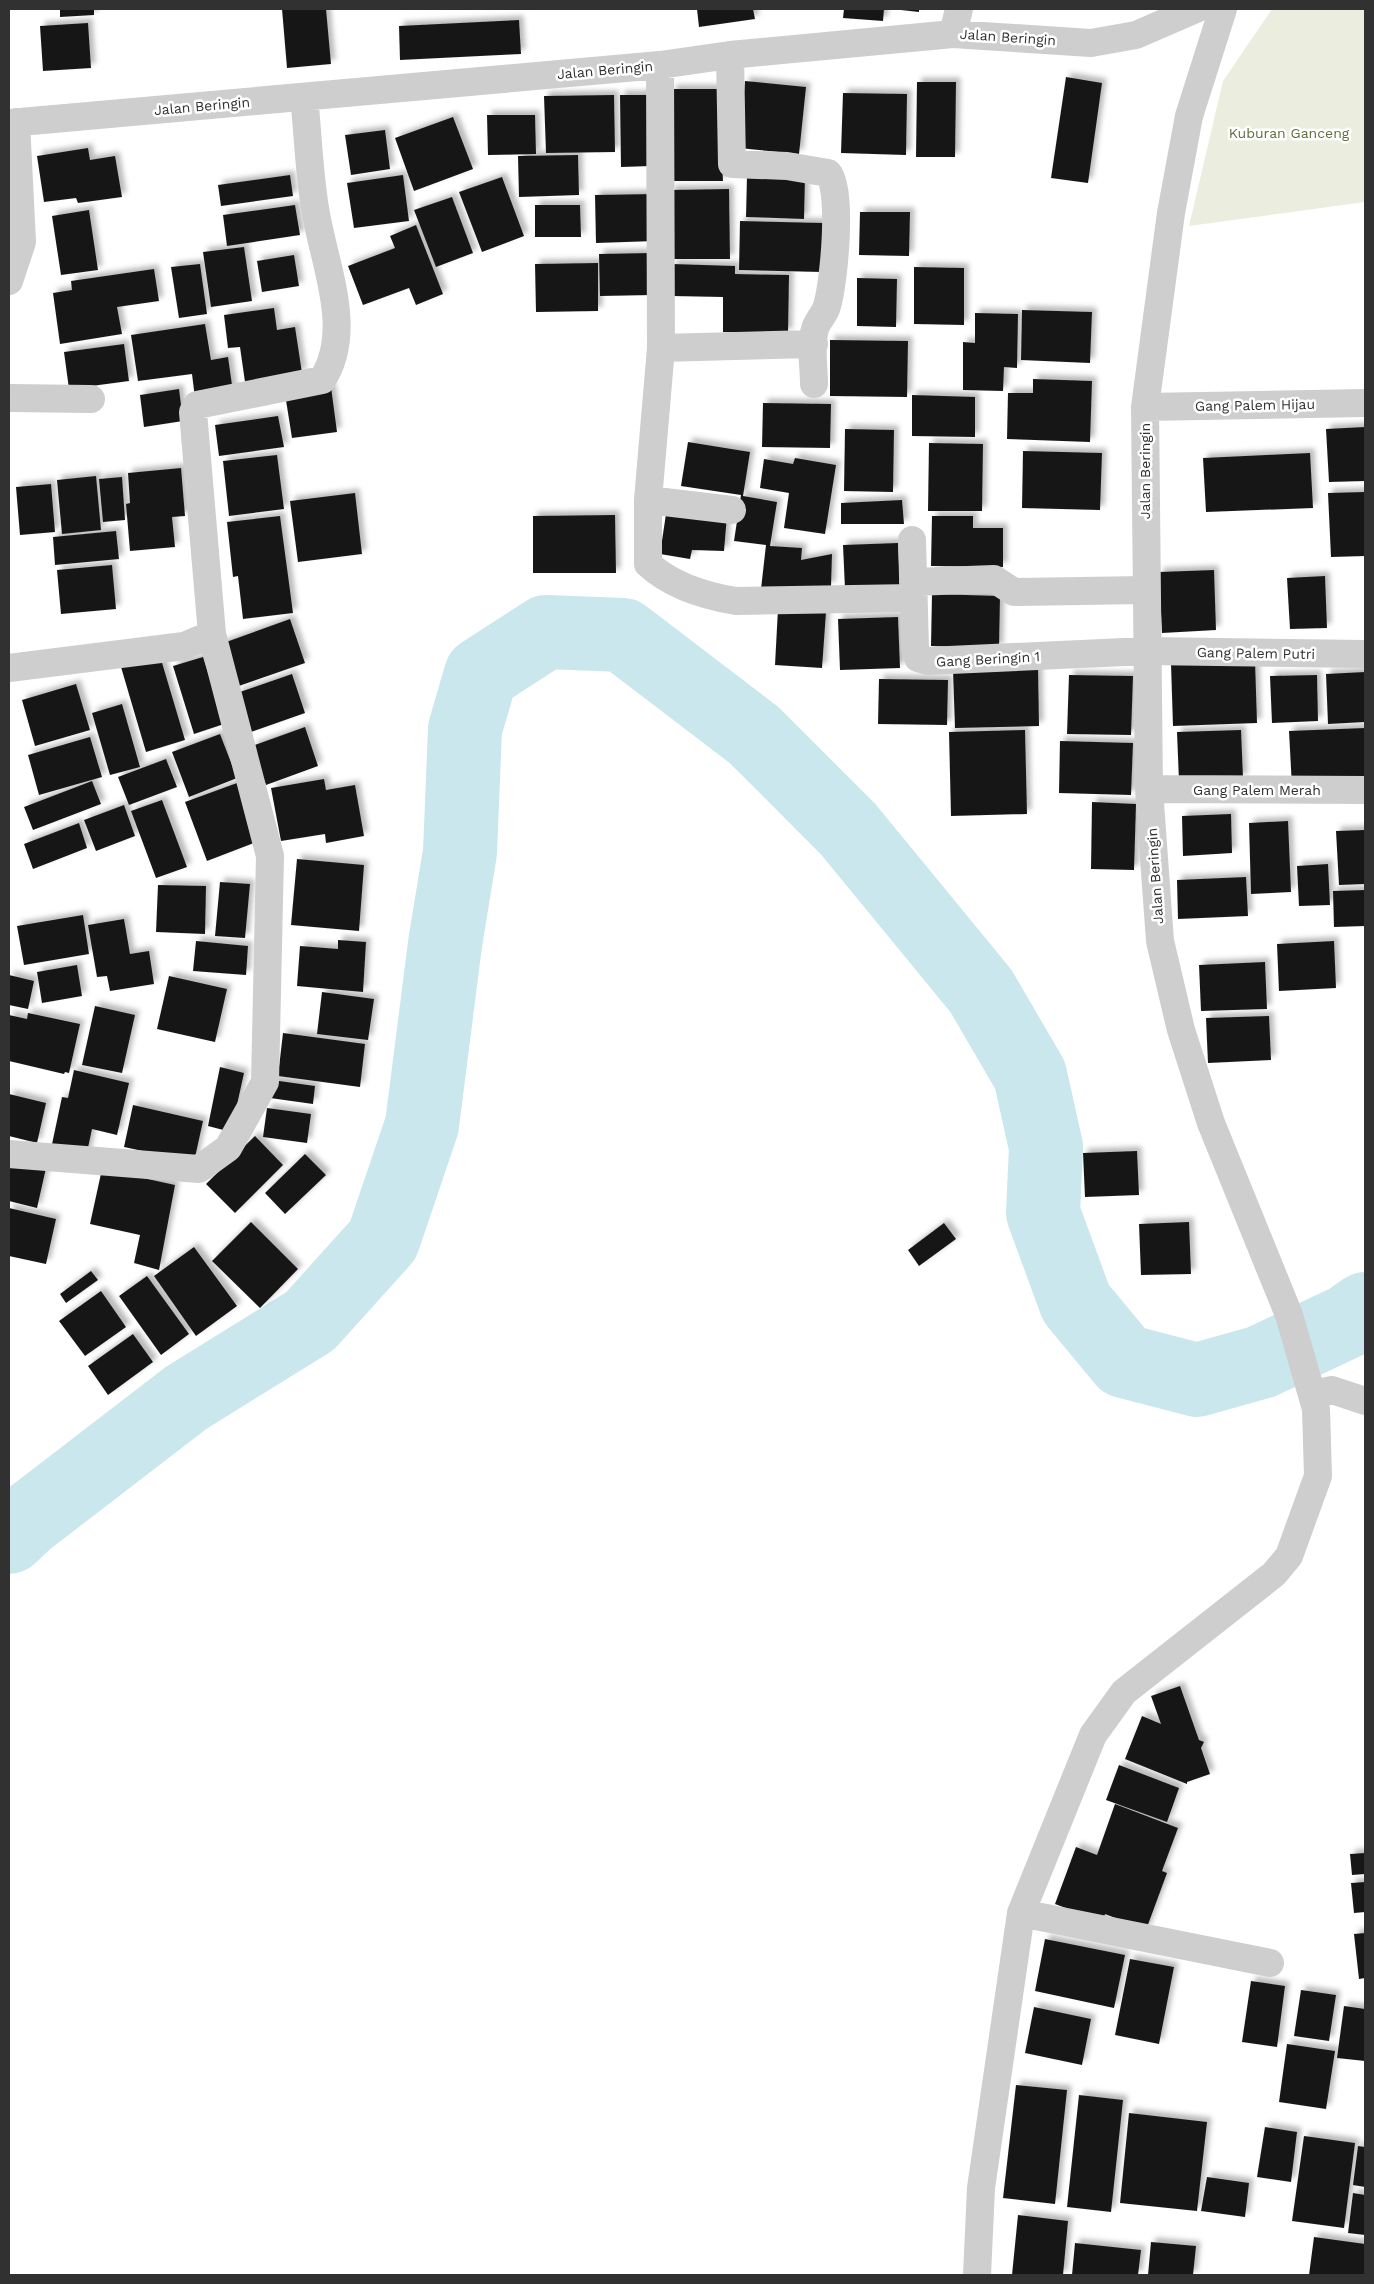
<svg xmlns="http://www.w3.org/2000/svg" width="1374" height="2284" viewBox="0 0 1374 2284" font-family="'Work Sans',sans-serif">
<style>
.green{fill:#ebeedf}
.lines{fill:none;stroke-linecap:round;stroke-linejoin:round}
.river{stroke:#c9e7ec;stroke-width:74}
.building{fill:#181818;filter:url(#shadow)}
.minor{stroke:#cecece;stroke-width:28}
.labels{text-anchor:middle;stroke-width:5;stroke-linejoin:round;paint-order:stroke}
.street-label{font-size:14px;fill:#313131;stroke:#fff}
.park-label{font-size:14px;fill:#606f3d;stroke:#fff}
</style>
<defs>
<filter id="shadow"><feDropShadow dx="4.5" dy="-4.5" stdDeviation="2.5" flood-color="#0004"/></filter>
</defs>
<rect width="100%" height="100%" fill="#fff"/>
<path class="green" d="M1272,9H1365V202L1189,226L1223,81Z"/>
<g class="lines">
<path class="river" d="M9,1537L26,1521L186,1398L310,1321L383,1240L422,1125L445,944L460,852L465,729L481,674L546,632L623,635L754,735L848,829L981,991L1030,1075L1046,1147L1043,1213L1076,1303L1124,1361L1197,1380L1261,1362L1348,1321L1365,1309"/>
</g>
<path class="building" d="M60,9H94V15L60,17Z
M282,9H326L331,64L287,68Z
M697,9H753L755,19L699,27Z
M844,9H884L883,21L843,18Z
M892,9H919V12Z
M519,20L521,54L400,60L399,26Z
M88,23L91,68L43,71L40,26Z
M1066,77L1102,83L1088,183L1051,178Z
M745,81L806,87L799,154L739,148Z
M917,82H956L955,157H916Z
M672,89H718L723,181H670Z
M843,93L907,94L906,155L841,153Z
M614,95L615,152L546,153L544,96Z
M620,95H650L651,166L621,167Z
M487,115H535L536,154L488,155Z
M453,117L473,169L414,191L395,138Z
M385,130L390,169L351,175L345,135Z
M88,148L90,160L115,156L122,197L78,203L76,198L44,202L37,156Z
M578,155L579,195L519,197L518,156Z
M290,175L293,196L221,206L218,185Z
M403,175L409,221L354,228L347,183Z
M747,175L805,176L804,219L746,217Z
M502,177L524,236L482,252L459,192Z
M729,189L730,259H671L670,190Z
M654,194L655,241L596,243L595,195Z
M452,197L473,253L436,267L414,210Z
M295,205L300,235L227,246L223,215Z
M535,205H580L581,237H535Z
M89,210L98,270L61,275L52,216Z
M860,212H910L909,256L859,255Z
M740,221L823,223L822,272L739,270Z
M416,225L443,294L416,305L409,288L363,305L348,266L395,248L390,236Z
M244,247L252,301L211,307L203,252Z
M651,253L652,295L600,296L599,254Z
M294,255L299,286L262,292L257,261Z
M598,263V311L536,312L535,264Z
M200,264L207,314L179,318L171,267Z
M672,264L735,266V274L789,275L788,333L723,332V297L672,296Z
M914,267L964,268V325L914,324Z
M154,269L159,301L117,307L122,334L60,344L53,293L72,290L71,281Z
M857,278L897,279L896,327L857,326Z
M274,308L277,330L295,327L302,373L245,382L240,347L228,348L224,315Z
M1022,310L1092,312L1090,363L1021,360Z
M975,313L1018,314L1017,368L1004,367L1003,391L963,390V342L975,343Z
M205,324L211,360L228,357L233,392L195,398L192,374L138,381L131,335Z
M830,340L908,341L907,397L830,396Z
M124,344L129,381L69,389L64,352Z
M1033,379L1092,381L1090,442L1007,439L1008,393H1033Z
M331,387L337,432L292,438L285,394Z
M179,389L183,421L144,427L140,395Z
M912,395L975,397V437L912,436Z
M763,403L831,404L830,448L762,447Z
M278,416L284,447L219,456L215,425Z
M1365,427V481L1329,482L1326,429Z
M845,429L894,430L893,492L844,491Z
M688,442L750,452L743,496L777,502L770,546L802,548L801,560L832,554L831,586L761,589L766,545L734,541L741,495L681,486Z
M929,443L983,444L982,511H928Z
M1023,451L1102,453L1100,510L1022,508Z
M1310,453L1313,508L1206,512L1203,458Z
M277,455L284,509L229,516L223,461Z
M795,458L836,465L825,534L784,528L789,493L760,488L764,459L793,464Z
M181,468L185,516L172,517L175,547L130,551L126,504L130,503L128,473Z
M96,476L101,530L62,534L57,480Z
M122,477L125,520L103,522L99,479Z
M51,484L55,532L20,535L16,487Z
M1365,492V556L1331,557L1328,493Z
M355,493L362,554L298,562L290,501Z
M902,500L904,524H841V503Z
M666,514L727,515L724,551L692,550L690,559L660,554Z
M615,515L616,573H533V516Z
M280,516L293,613L243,619L238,576L233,577L227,522Z
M932,516H973V528H1003V567L931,566Z
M116,531L119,559L55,565L53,537Z
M898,543L900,586L845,589L843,545Z
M112,565L116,609L61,614L57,570Z
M1214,570L1216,630L1162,633L1159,572Z
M1325,576L1327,628L1290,629L1287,578Z
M932,594L1000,596L999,648L931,646Z
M778,609L826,612L822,668L775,665Z
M898,617L900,668L840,670L838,619Z
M290,619L305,663L233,688L218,645Z
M160,656L185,740L146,752L121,667Z
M203,657L224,724L194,734L173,666Z
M1255,661L1257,723L1173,726L1171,664Z
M1038,668L1039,726L955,728L953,670Z
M1365,672V722L1328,724L1326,674Z
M292,674L305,713L251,732L237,693Z
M1069,675L1133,676L1131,735L1067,734Z
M1317,675L1318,721L1272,723L1270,676Z
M879,679L948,680L947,725L878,724Z
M76,684L90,730L35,746L22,700Z
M122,704L140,767L110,775L92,713Z
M305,727L318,766L266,785L252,746Z
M1365,728V785L1292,787L1289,731Z
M1025,730L1027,814L951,816L949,732Z
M1241,730L1243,778L1179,781L1177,732Z
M220,734L237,778L189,797L172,752Z
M90,737L102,777L39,795L28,755Z
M1060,741L1133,743L1131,795L1059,793Z
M166,759L177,787L129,805L118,777Z
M324,779L326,790L355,785L364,836L326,843L325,834L281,841L271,788Z
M92,781L101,804L33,830L24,807Z
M237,783L259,841L207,861L185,802Z
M162,800L187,867L156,878L131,811Z
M1092,802L1136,804L1134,870L1091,869Z
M124,805L135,836L96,851L84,820Z
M1231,814L1232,853L1183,856L1182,816Z
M1288,821L1291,892L1251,894L1249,823Z
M79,823L87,848L33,869L24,844Z
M1365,830V884L1339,885L1336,831Z
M297,859L364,865L359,931L291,925Z
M1328,864L1330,905L1299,906L1297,866Z
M1246,877L1248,916L1178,919L1177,880Z
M220,882L250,884L245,938L215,936Z
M158,885L206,886L205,934L156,932Z
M1365,890V926L1334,927L1333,891Z
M83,915L89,954L24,965L17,926Z
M124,919L130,954L149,951L154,984L110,991L107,976L97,977L88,925Z
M338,940L366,942L363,992L297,986L300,946L338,949Z
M196,941L248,946L246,975L193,971Z
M1334,941L1336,988L1279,991L1277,944Z
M1265,962L1267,1009L1201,1011L1199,965Z
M77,965L82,996L42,1003L37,972Z
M9,975L34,981L28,1009L9,1005Z
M169,976L227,989L215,1042L157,1029Z
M322,992L374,999L368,1040L317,1034Z
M95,1006L135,1015L122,1073L82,1065Z
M28,1013L80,1024L69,1073L65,1072L64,1074L9,1061V1015L27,1019Z
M1269,1016L1271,1060L1208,1063L1206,1018Z
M283,1033L365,1044L360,1087L278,1076Z
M220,1067L244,1073L231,1132L208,1126Z
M74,1070L129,1083L117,1135L92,1129L86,1157L51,1149L62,1097L68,1098Z
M272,1080L315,1086L313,1104L270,1098Z
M9,1094L46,1103L37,1143L9,1136Z
M133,1105L203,1121L194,1162L124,1147Z
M267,1108L311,1114L307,1143L263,1137Z
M255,1136L283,1165L235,1213L206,1184Z
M1137,1151L1139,1195L1085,1197L1083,1153Z
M305,1154L326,1175L285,1214L265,1193Z
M9,1161L46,1168L37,1208L9,1201Z
M102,1169L175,1185L159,1270L134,1263L140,1235L90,1224Z
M9,1208L56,1219L46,1264L9,1256Z
M251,1222L298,1269L260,1308L212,1261Z
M1189,1222L1191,1274L1141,1275L1139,1224Z
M944,1223L956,1239L919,1266L908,1250Z
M194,1247L237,1306L196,1336L154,1276Z
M91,1271L98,1280L66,1303L60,1294Z
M147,1276L189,1334L161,1355L119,1296Z
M101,1291L126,1327L85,1356L59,1321Z
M133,1334L153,1362L108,1395L88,1366Z
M1180,1686L1199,1740L1204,1742L1201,1748L1210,1774L1187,1782V1784L1125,1759L1142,1716L1161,1724L1151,1696Z
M1119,1765L1179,1788L1167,1822L1106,1800Z
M1115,1804L1178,1828L1162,1871L1167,1873L1146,1930L1105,1914L1103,1922L1055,1904L1076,1847L1097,1855Z
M1365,1853V1874L1352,1875L1350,1854Z
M1365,1882V1912L1354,1913L1351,1883Z
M1365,1933V1978L1359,1979L1354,1934Z
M1045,1939L1125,1955L1114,2008L1035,1991Z
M1130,1959L1174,1967L1159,2044L1115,2035Z
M1251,1981L1285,1986L1277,2047L1242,2042Z
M1301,1990L1336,1995L1329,2041L1294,2036Z
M1344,2006L1365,2009V2061L1337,2058Z
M1034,2007L1091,2019L1082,2065L1025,2053Z
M1287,2044L1335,2051L1326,2109L1279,2102Z
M1016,2085L1067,2090L1055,2204L1003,2198Z
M1079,2095L1123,2100L1111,2212L1067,2207Z
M1129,2113L1207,2122L1197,2211L1120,2203Z
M1265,2127L1297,2132L1291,2182L1257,2177Z
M1304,2136L1355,2143L1344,2228L1292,2221Z
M1358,2146L1365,2147V2187L1353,2185Z
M1207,2177L1249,2183L1245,2217L1201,2211Z
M1353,2193L1365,2195V2235L1348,2233Z
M1018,2215L1068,2221L1063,2275H1012Z
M1314,2237L1365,2244V2275H1309Z
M1151,2242L1196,2246L1193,2275H1148Z
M1075,2243L1141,2250L1138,2275H1072Z"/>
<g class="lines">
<path class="minor" d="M953,34L959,9
M730,55L732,164L787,166L828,173C843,188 834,283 827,306C825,314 817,321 815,329C810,346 814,367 814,384
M660,65L661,348L648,500V564C672,586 705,596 736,601L913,598
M9,123L660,65L730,55L953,34L1091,43L1136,35L1196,9
M9,281L22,242L16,122
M661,348L814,344
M9,398L91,399
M1145,407L1365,403
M648,500L732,510
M912,540L915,648L918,658L928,661L1146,651L1365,654
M913,582L994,579L1014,592L1145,590
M9,668L184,646L212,634
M1149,789L1365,790
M9,1154L199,1169L228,1148L265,1082L270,856L212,634L193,412L197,405L322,380C355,330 323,262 315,208C309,172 308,134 304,97
M1312,1394L1332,1390L1365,1401
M1021,1913L1270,1963
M977,2275L981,2188L1021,1913L1093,1735L1124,1692L1274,1574L1289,1556L1318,1476L1316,1409L1289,1315L1211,1123L1181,1030L1160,941L1149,789L1145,407L1171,213L1189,116L1223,9"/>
</g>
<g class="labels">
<g class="street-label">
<text transform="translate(1008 37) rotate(4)" y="5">Jalan Beringin</text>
<text transform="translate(605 70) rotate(-5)" y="5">Jalan Beringin</text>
<text transform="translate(202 106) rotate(-5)" y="5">Jalan Beringin</text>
<text transform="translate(1255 405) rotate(-1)" y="5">Gang Palem Hijau</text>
<text transform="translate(1145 471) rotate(-90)" y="5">Jalan Beringin</text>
<text transform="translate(1256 653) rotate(1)" y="5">Gang Palem Putri</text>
<text transform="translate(988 659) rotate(-3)" y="5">Gang Beringin 1</text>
<text x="1257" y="795">Gang Palem Merah</text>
<text transform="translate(1155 876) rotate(-94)" y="5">Jalan Beringin</text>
</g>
<g class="park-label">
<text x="1289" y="138">Kuburan Ganceng</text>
</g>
</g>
<rect width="1374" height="2284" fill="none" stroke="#313131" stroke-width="20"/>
</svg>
